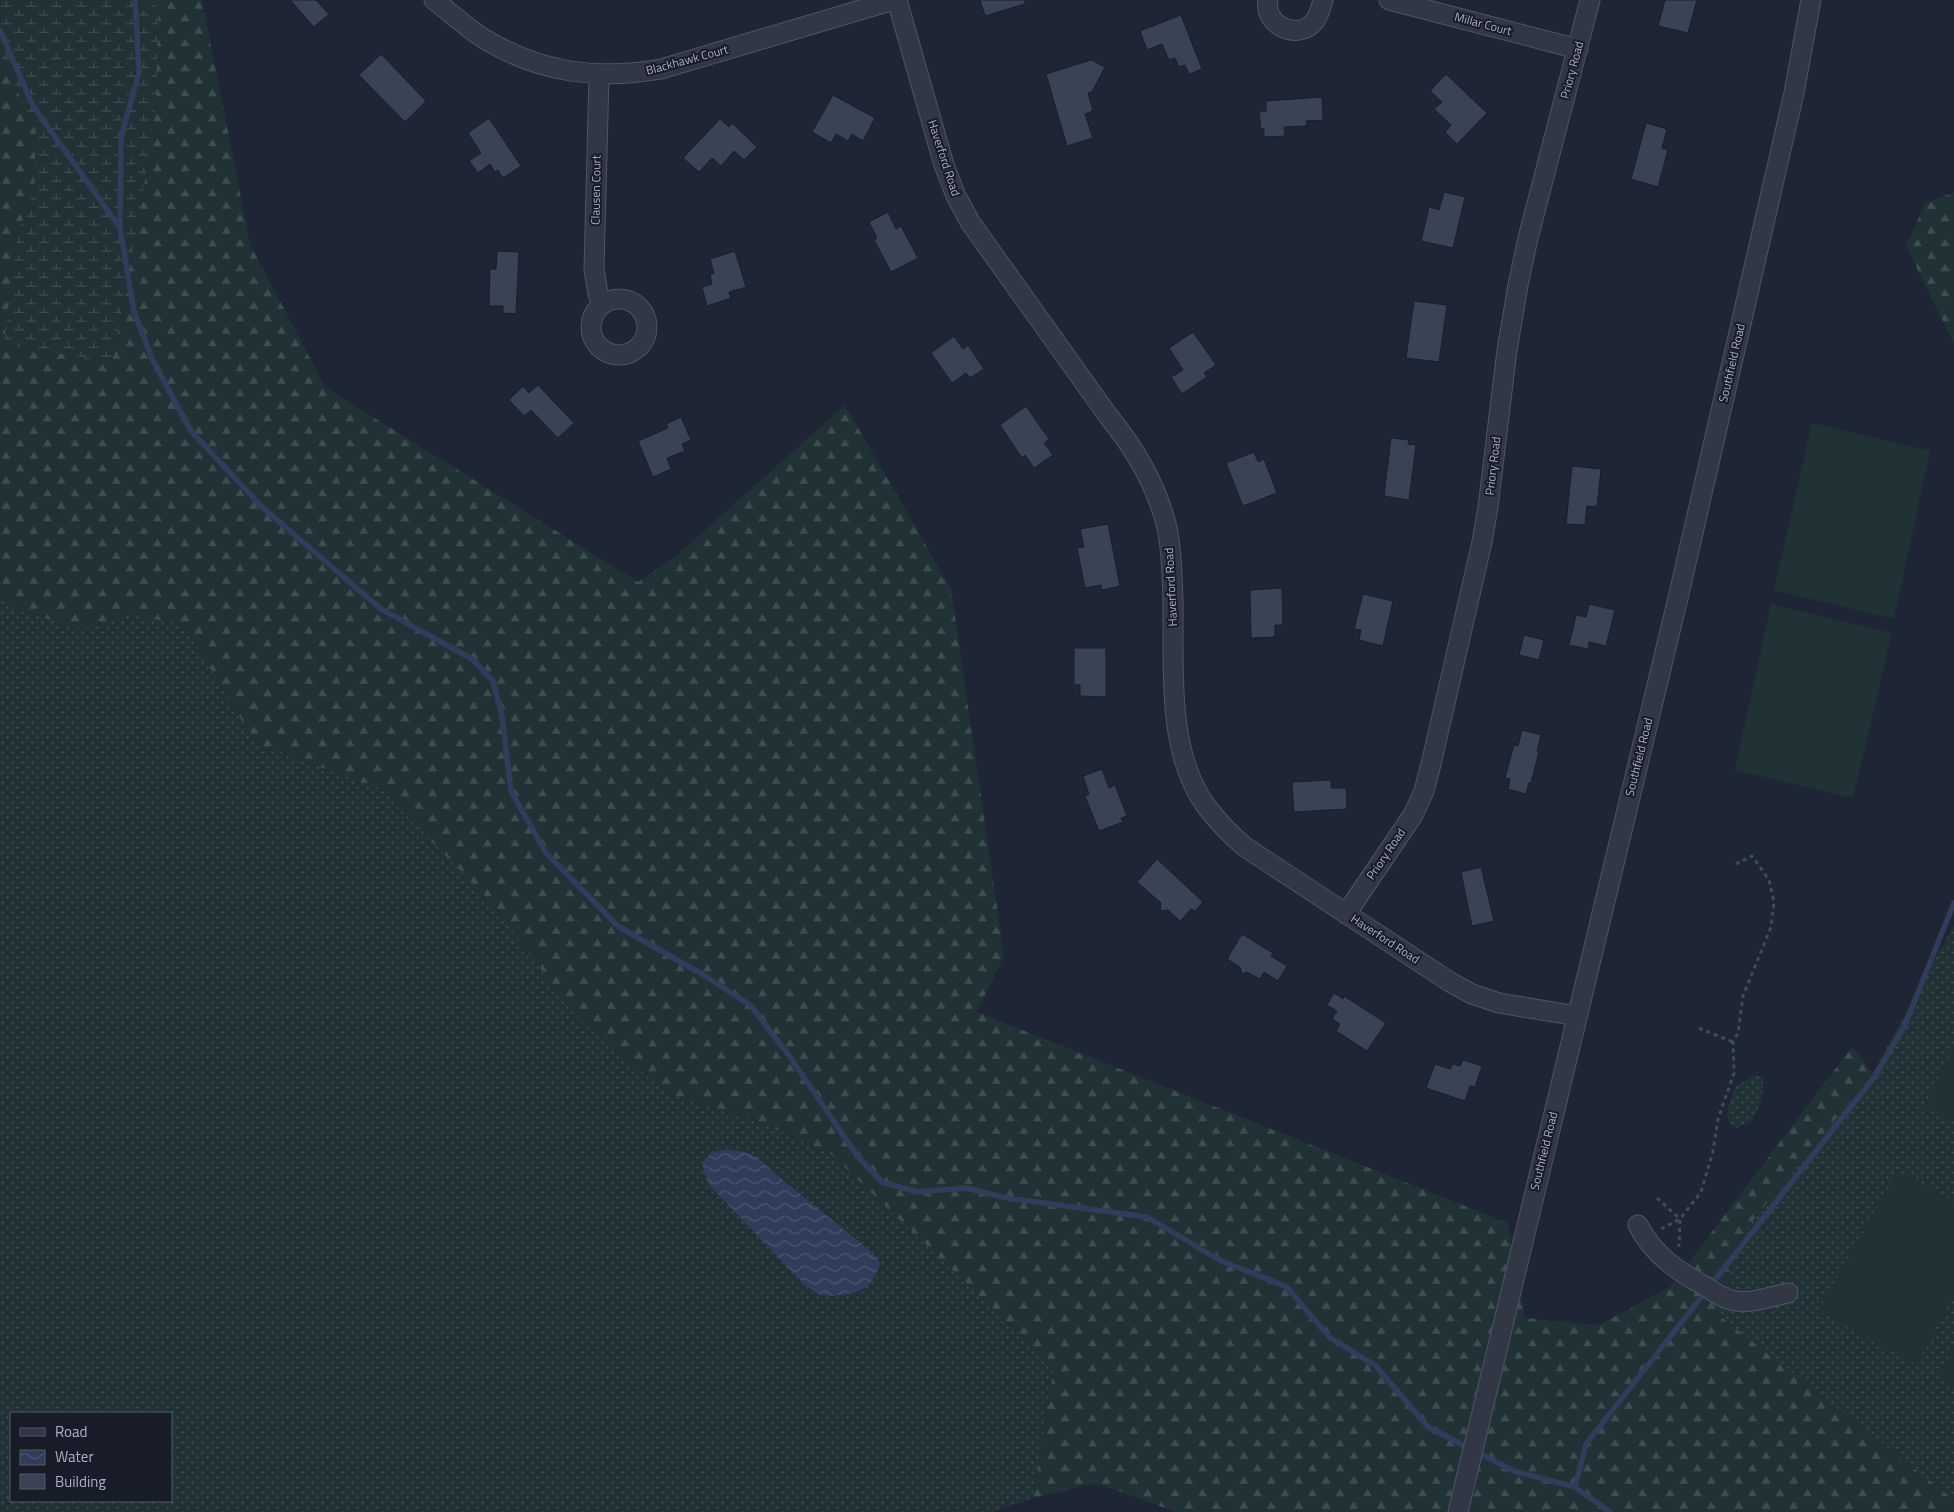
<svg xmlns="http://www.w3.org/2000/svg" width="1954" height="1512" viewBox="0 0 1954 1512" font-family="'Titillium Web',sans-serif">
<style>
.grass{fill:url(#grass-dots);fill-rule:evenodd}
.forest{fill:url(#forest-firs)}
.wetland{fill:url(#wetland-marsh)}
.pitch{fill:#213237}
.water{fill:url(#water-waves)}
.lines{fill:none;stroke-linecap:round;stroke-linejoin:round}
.stream{stroke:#303c5a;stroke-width:5.5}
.building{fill:#3a4256;stroke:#191e2b}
.minor-casing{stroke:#4f5464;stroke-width:21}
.path{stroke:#3e4e53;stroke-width:3;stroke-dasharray:4 4;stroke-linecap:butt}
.minor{stroke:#323745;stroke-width:19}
.labels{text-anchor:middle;stroke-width:4;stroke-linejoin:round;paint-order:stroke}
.street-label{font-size:12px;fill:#abb1c3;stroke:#181c29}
</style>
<defs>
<pattern id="grass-dots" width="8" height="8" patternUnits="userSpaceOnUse" patternTransform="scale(1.25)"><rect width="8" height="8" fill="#213237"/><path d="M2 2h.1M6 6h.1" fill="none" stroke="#3f4d52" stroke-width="1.8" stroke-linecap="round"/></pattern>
<pattern id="forest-firs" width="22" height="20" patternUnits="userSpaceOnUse" patternTransform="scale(1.25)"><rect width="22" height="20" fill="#213237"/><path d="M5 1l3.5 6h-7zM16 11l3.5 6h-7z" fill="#3f4d52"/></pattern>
<pattern id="wetland-marsh" width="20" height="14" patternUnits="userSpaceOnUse" patternTransform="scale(1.25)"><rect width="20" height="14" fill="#213237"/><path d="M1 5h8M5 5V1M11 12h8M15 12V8" fill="none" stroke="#3f4d52"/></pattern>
<pattern id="water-waves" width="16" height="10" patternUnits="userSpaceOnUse" patternTransform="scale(1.25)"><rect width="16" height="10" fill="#303c5a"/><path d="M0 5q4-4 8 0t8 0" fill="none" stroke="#4b5670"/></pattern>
</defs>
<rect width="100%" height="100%" fill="#1e2534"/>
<path class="grass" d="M0,598L21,611L83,629L129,615L183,624L257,745L380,788L489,900L579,1020L671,1095L753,1119L832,1155L1054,1367L1033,1498L992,1512H0ZM11,1413H171V1501H11Z
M1954,925V1500L1720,1316L1741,1235L1873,1073Z
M1754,1075L1762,1077C1766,1091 1759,1110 1751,1122L1736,1128C1720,1119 1731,1100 1736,1086Z"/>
<path class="forest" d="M153,0H202L250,244L325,387L638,582L676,556L845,405L951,589L1004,956L977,1012L1508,1223L1525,1318L1599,1325L1670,1287L1852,1047L1873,1073L1741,1235L1720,1316L1954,1500V1512H1176L1096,1483L1033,1498L1054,1367L832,1155L753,1119L671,1095L579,1020L489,900L380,788L257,745L183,624L129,615L83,629L21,611L0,598V44L14,83L36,132L34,191L18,233L4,343L112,362L140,212L156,101L158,13Z
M1954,192V344L1906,246L1925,204Z"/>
<path class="wetland" d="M0,0H153L158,13L156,101L140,212L112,362L4,344L18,233L34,191L36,132L14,83L0,44Z"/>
<path class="pitch" d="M1812,423L1930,451L1894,619L1774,590Z
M1771,604L1892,633L1853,798L1735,770Z
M1954,1045V1122L1925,1107Z
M1898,1171L1954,1202V1294L1916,1364L1818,1311Z
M1954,1348V1385L1938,1376Z"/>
<path class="water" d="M721,1150C749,1151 753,1152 773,1172L873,1253L880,1263C874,1286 861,1294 838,1295C832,1296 824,1296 818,1294C814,1292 809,1287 805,1285L710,1186C701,1167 697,1157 721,1150Z"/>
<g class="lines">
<path class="stream" d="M135,0L139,72L121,137L120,228L134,311L152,359L191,431L262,507L381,609L472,659L493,681L502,716L511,791L546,853L619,927L702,974L750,1005L788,1054L858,1157L882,1182L917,1192L966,1188L1007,1198L1147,1217L1219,1260L1287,1287L1329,1337L1376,1366L1428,1427L1514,1471L1575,1487L1610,1512
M0,30L33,106L120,228
M1575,1487L1586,1444L1875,1076L1904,1027L1954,903"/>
</g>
<path class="building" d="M290,0H316L329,14L314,27Z
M980,0H1025V4L985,16Z
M1665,0H1697L1688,33L1658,26Z
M1181,15L1202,69L1189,74L1185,65L1179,67L1175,58L1169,60L1162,44L1147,50L1140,31Z
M381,54L426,101L405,122L359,75Z
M1091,60L1105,67L1092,92L1088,93L1093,111L1085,114L1093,138L1067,146L1046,74Z
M1446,74L1487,113L1457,144L1445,132L1451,125L1434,109L1442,102L1430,91Z
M833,95L875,118L863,141L852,134L848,141L836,134L831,143L812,132Z
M1322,97L1323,120L1306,121L1307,126L1284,127L1285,136L1264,137V129H1261L1259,111H1266V101Z
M489,118L521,166L503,178L498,170L495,172L490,164L478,173L469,161L481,153L468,133Z
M720,119L729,127L732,123L757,147L744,160L734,151L721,166L712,158L699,172L683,158Z
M1646,123L1667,129L1662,148L1668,150L1658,187L1631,179Z
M1444,192L1465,197L1453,248L1421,241L1429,207L1439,210Z
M888,212L896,229L901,226L918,258L891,272L874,240L877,238L869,222Z
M497,251L519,252L516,314L503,313V306H489L490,269H496Z
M735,251L746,287L729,292L731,298L707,306L702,287L712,284L710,275L714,273L710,259Z
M1414,301L1447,305L1439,362L1406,358Z
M1193,332L1216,365L1204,373L1207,377L1182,394L1171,377L1183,370L1169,348Z
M954,336L963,349L968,345L984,369L970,378L966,373L952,383L931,353Z
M538,385L574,423L558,438L531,410L524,416L509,400L523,386L529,393Z
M1026,406L1049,439L1044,443L1053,455L1034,468L1025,455L1022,458L1000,425Z
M681,417L691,440L682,444L685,451L667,458L671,469L653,477L638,441L668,428L666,424Z
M1391,438L1409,440L1408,444L1416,445L1409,500L1384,496Z
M1254,452L1258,462L1264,459L1277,493L1243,506L1226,463Z
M1572,466L1601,469L1597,507L1587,506L1585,525L1566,524Z
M1108,524L1120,586L1102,590L1101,585L1085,588L1077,548L1084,547L1080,529Z
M1282,588L1283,625H1275V637L1251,638L1250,590Z
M1363,594L1393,601L1383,646L1359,640L1361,630L1354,629Z
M1589,604L1615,610L1606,646L1589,642L1588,649L1569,645L1576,615L1586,617Z
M1524,635L1544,640L1539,660L1519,655Z
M1074,648H1106V697L1080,696V685H1074Z
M1522,730L1541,735L1537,751L1539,752L1531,783H1529L1526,794L1508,789L1510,779L1505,778L1514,745L1518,746Z
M1102,769L1109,788L1115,785L1127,816L1121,818L1123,822L1099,831L1085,796L1089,794L1083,776Z
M1331,780V788H1346L1347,809L1294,812L1292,782Z
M1157,859L1203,902L1195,911L1191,909L1180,921L1168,910L1160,911L1161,903L1137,882Z
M1481,867L1494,921L1472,926L1461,872Z
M1242,934L1273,953L1271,956L1287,966L1278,981L1264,972L1260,979L1247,972L1242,974L1240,967L1227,959Z
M1334,993L1343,999L1344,996L1386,1023L1367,1051L1336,1031L1340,1024L1332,1019L1337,1011L1327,1005Z
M1463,1060L1482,1066L1475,1087L1470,1086L1465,1101L1426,1088L1435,1064L1450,1069L1453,1064L1460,1066Z"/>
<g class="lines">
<defs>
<path id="minor" d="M434,0C451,13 468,29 486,40C542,73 597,80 661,69L894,0
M897,0L944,165L956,196L970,222L1109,417C1136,450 1157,486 1167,528C1172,551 1172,575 1173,600C1174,665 1166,751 1206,806C1218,822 1231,835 1245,847L1450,982L1472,994L1499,1003L1577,1016
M1268,0C1263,25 1297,41 1314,22C1319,16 1321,7 1323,0
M1389,0L1578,49
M599,75L594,269L598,294L602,304
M591 327a28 28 0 1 1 56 0a28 28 0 1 1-56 0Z
M1346,914L1413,815L1424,791L1431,764L1482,542L1488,507L1507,350L1518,285L1528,238L1590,0
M1638,1225C1653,1255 1679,1272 1708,1288C1714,1292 1721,1297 1728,1299C1746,1306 1769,1297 1788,1293
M1458,1512L1678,598L1794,93L1811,0"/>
</defs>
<use href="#minor" class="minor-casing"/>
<path class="path" d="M1699,1028L1733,1042
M1657,1198L1680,1219L1679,1247
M1661,1229L1680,1219L1701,1192L1713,1151L1718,1119L1734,1073L1733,1042L1738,1033L1743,996L1771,927L1774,902L1769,880L1752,856L1736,864"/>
<use href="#minor" class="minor"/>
</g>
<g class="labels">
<g class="street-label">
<text transform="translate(1483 24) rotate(15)" y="4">Millar Court</text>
<text transform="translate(687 60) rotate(-15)" y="4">Blackhawk Court</text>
<text transform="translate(1572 70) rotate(-75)" y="4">Priory Road</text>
<text transform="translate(944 158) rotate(72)" y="4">Haverford Road</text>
<text transform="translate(596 190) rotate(-89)" y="4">Clausen Court</text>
<text transform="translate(1732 363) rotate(-77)" y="4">Southfield Road</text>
<text transform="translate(1493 466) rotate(-83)" y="4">Priory Road</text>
<text transform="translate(1171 587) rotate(-93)" y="4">Haverford Road</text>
<text transform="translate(1639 757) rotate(-76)" y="4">Southfield Road</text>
<text transform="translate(1386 854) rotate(-56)" y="4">Priory Road</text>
<text transform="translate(1385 939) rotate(33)" y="4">Haverford Road</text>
<text transform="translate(1544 1151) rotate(-76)" y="4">Southfield Road</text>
</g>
</g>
<rect x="10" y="1412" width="162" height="90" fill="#181c29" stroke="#535867"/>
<rect x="20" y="1428" width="25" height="8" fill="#323745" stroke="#535867"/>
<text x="55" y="1437" font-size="15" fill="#abb1c3">Road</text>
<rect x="20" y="1450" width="25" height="15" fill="url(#water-waves)" stroke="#535867"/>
<text x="55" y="1462" font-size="15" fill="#abb1c3">Water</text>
<rect x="20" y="1474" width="25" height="15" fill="#3a4256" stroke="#535867"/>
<text x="55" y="1487" font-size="15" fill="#abb1c3">Building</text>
</svg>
